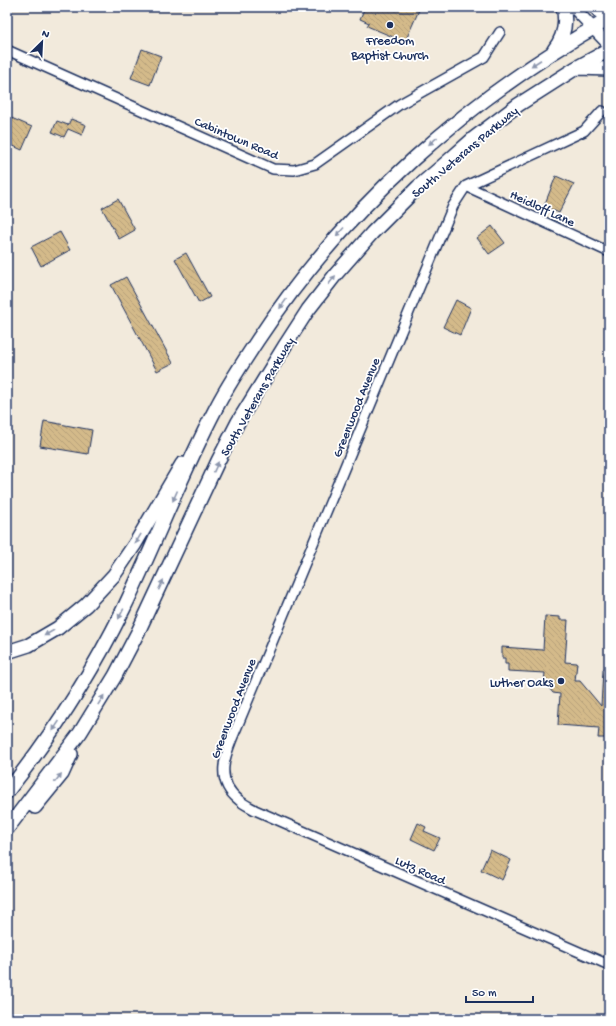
<svg xmlns="http://www.w3.org/2000/svg" width="616" height="1026" viewBox="0 0 616 1026" font-family="'Gochi Hand',sans-serif">
<style>
.building{fill:url(#building-back-hatch);stroke:#1b2f5e}
.lines{fill:none;stroke-linecap:round;stroke-linejoin:round}
.minor-casing{stroke:#1b2f5e;stroke-width:12}
.major-casing{stroke:#1b2f5e;stroke-width:14}
.highway-casing{stroke:#1b2f5e;stroke-width:16}
.minor{stroke:#fff;stroke-width:9}
.major{stroke:#fff;stroke-width:11}
.highway{stroke:#fff;stroke-width:13}
.oneway{fill:#8d97ae}
.poi-dot{fill:#1b2f5e;stroke:#fff;stroke-width:1.5}
.labels{text-anchor:middle;stroke-width:3.5;stroke-linejoin:round;paint-order:stroke}
.poi-label{font-size:13px;fill:#1b2f5e;stroke:#fff}
.street-label{font-size:13px;fill:#1b2f5e;stroke:#fff}
</style>
<defs>
<pattern id="building-back-hatch" width="6" height="6" patternUnits="userSpaceOnUse"><rect width="6" height="6" fill="#d4ba8a"/><path d="M-1 5l2 2M0 0l6 6M5-1l2 2" fill="none" stroke="#b5a07a"/></pattern>
</defs>
<rect width="100%" height="100%" fill="#f2eadc"/>
<filter id="ink" filterUnits="userSpaceOnUse"><feTurbulence type="fractalNoise" baseFrequency=".025" numOctaves="2"/><feDisplacementMap in="SourceGraphic" scale="8" xChannelSelector="R" yChannelSelector="G"/><feConvolveMatrix kernelMatrix="1 2 1 2 8 2 1 2 1" color-interpolation-filters="sRGB"/></filter>
<g filter="url(#ink)">
<path class="building" d="M365,7H411L419,10L405,42L367,26L369,23L360,19Z
M142,49L161,56L150,85L131,78Z
M7,116L32,127L22,150L7,143Z
M71,119L86,125L82,135L68,129L64,137L52,132L57,121L68,125Z
M556,176L574,184L559,213L544,206Z
M118,199L135,230L119,239L102,208Z
M492,226L505,243L489,254L477,238Z
M60,232L70,250L41,266L31,247Z
M186,253L210,297L199,303L175,259Z
M126,277L173,363L157,371L111,285Z
M456,300L471,308L460,335L443,327Z
M44,421L92,430L88,454L40,446Z
M545,616L560,617V620H568L565,662L577,663L575,681H580L601,706L603,670L609,671V738H598L599,728L558,725L560,694L553,693L544,682L545,673L508,671V664H505V658H502V647L543,650Z
M418,823L426,827L424,831L440,838L434,850L411,839Z
M490,850L511,860L502,880L481,870Z"/>
<g class="lines">
<defs>
<path id="minor" d="M7,50L273,169L294,170L315,164L400,104L484,57L500,32
M602,111L584,131L466,186L453,206L239,722C228,749 211,778 239,800C243,804 250,807 255,810L609,965
M466,186L609,252"/>
<path id="major" d="M573,7L609,45
M594,7L609,23"/>
<path id="highway" d="M554,50C564,37 567,23 563,7
M578,68L609,69
M7,652L29,645L58,628L86,605L114,575L135,544L182,464
M7,792C52,735 91,675 123,610C155,544 181,475 215,410C227,386 242,364 257,341C346,206 468,98 609,19
M35,807L62,774L71,754
M7,829L80,733L115,676L138,632L218,461L238,422L286,344L308,310L336,274L372,233L418,187L446,163L473,139L518,105L576,68L609,50"/>
</defs>
<use href="#minor" class="minor-casing"/>
<use href="#major" class="major-casing"/>
<use href="#highway" class="highway-casing"/>
<use href="#minor" class="minor"/>
<use href="#major" class="major"/>
<use href="#highway" class="highway"/>
</g>
<defs><path id="oneway-solid" d="M-6-.8H1V-3.2L6.5 0L1 3.2V.8H-6Z"/></defs>
<g class="oneway">
<use href="#oneway-solid" transform="translate(536 63) rotate(147)"/>
<use href="#oneway-solid" transform="translate(433 141) rotate(140)"/>
<use href="#oneway-solid" transform="translate(340 232) rotate(132)"/>
<use href="#oneway-solid" transform="translate(332 280) rotate(-52)"/>
<use href="#oneway-solid" transform="translate(283 304) rotate(126)"/>
<use href="#oneway-solid" transform="translate(216 467) rotate(-65)"/>
<use href="#oneway-solid" transform="translate(175 496) rotate(114)"/>
<use href="#oneway-solid" transform="translate(138 539) rotate(121)"/>
<use href="#oneway-solid" transform="translate(161 585) rotate(-65)"/>
<use href="#oneway-solid" transform="translate(121 614) rotate(117)"/>
<use href="#oneway-solid" transform="translate(49 633) rotate(150)"/>
<use href="#oneway-solid" transform="translate(101 700) rotate(-58)"/>
<use href="#oneway-solid" transform="translate(56 726) rotate(124)"/>
<use href="#oneway-solid" transform="translate(58 778) rotate(-52)"/>
</g>
</g>
<g class="poi-dot">
<circle cx="390" cy="25" r="4"/>
<circle cx="561" cy="681" r="4"/>
</g>
<g class="labels">
<g class="poi-label">
<text x="390" y="44">Freedom<tspan x="390" dy="15">Baptist Church</tspan></text>
<text x="553" y="686" text-anchor="end">Luther Oaks</text>
</g>
<g class="street-label">
<text transform="translate(237 137) rotate(23)" y="5">Cabintown Road</text>
<text transform="translate(464 151) rotate(-40)" y="5">South Veterans Parkway</text>
<text transform="translate(543 207) rotate(25)" y="5">Heidloff Lane</text>
<text transform="translate(256 396) rotate(-60)" y="5">South Veterans Parkway</text>
<text transform="translate(355 407) rotate(-68)" y="5">Greenwood Avenue</text>
<text transform="translate(232 708) rotate(-69)" y="5">Greenwood Avenue</text>
<text transform="translate(421 869) rotate(24)" y="5">Lutz Road</text>
</g>
</g>
<rect width="616" height="1026" fill="none" stroke="#fff" stroke-width="24"/>
<rect x="12" y="12" width="592" height="1002" fill="none" stroke="#1b2f5e" stroke-width="1.5" filter="url(#ink)"/>
<g transform="translate(42 42) rotate(24)" stroke="#ffffff" stroke-width="3" paint-order="stroke">
<path d="M0-3L7 15L0 10L-7 15Z" fill="#1b2f5e"/>
<text y="-6" font-size="11" font-weight="bold" text-anchor="middle" fill="#1b2f5e">N</text>
</g>
<path d="M466 996v6h67v-6" fill="none" stroke="#1b2f5e" stroke-width="2"/>
<text x="472" y="996" font-size="12" fill="#1b2f5e" stroke="#ffffff" stroke-width="3" paint-order="stroke">50 m</text>
</svg>
